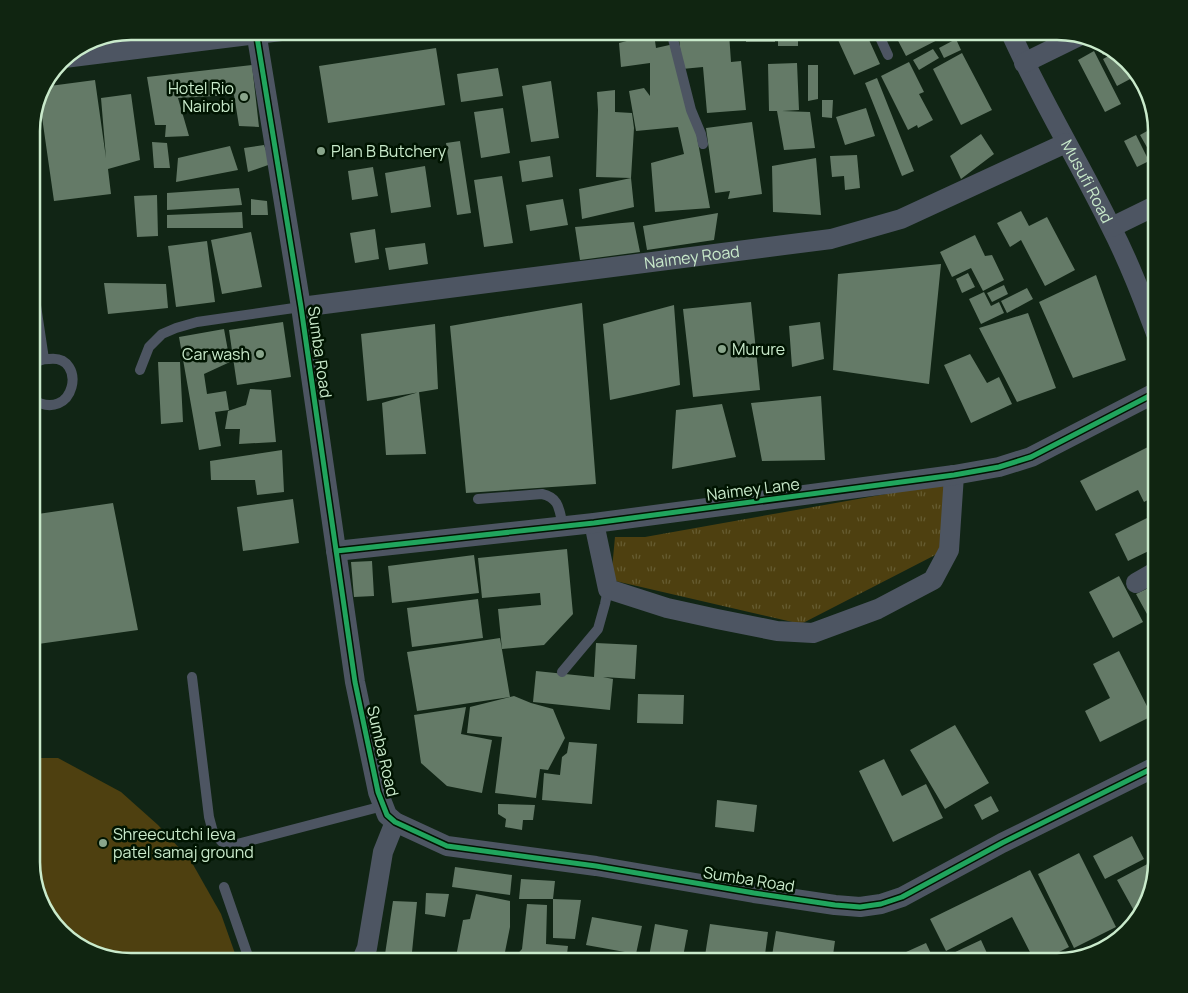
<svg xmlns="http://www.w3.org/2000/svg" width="1188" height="993" viewBox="0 0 1188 993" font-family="Manrope,sans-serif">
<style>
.park{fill:url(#park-tufts)}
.pitch{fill:#4e4010}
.building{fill:#647a67}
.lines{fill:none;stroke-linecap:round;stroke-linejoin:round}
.service{stroke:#4d5562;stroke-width:10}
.minor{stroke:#4d5562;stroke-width:20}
.cycleway-casing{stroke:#001401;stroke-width:8}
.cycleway{stroke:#20a55d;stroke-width:5}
.poi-dot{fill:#89a58b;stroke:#001401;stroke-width:2}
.labels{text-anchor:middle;stroke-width:5;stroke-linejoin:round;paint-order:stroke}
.poi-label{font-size:16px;fill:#c9eacb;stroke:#001401;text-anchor:start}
.street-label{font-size:16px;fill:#c9eacb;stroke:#001401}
.rim{fill:none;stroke:#c9eacb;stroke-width:2.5}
</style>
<defs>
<pattern id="park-tufts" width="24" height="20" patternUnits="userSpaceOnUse" patternTransform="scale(1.25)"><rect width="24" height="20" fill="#4e4010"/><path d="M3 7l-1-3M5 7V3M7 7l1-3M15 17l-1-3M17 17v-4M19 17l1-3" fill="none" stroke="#665c31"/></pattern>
</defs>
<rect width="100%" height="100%" fill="#112515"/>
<path class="park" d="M954,475L941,552L801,624L611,580L615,537H645L886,494Z"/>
<path class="pitch" d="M31,758H58L121,792L158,825L191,861L221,914L238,962H131L93,954L65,937L41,906L31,868Z"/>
<path class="building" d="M618,31H635L636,36L619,39Z
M636,31H657V33L636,36Z
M746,31H775V42H746Z
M778,31H798V46H778Z
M834,31H865L880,64L854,75Z
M893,31H955L906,56Z
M729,33L731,62L741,61L746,110L707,113L703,67L682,69L679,37Z
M654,34L656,48L674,44L695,126L710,208L655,212L651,163L684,154L678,127L636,131L629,91L644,88L650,96V63L621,67L619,43Z
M956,39L961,50L944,58L939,48Z
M1099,41L1111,49L1112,50L1103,55L1096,43Z
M436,48L445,105L328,123L319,66Z
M933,49L939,58L919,70L913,60Z
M1094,51L1121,104L1105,112L1078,60Z
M1116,52L1122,56L1134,77L1117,86L1103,59Z
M962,53L992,110L961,125L933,69Z
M909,62L924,92L919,94L933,120L918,128L917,125L908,130L881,76Z
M797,63L799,110L782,111L810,112L815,148L784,150L777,111H769L768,64Z
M252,65L259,127L239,126L234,95L178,98L189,136L165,137L166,125H155L147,77Z
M808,65H818V99L808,101Z
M498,68L503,96L461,102L457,74Z
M877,78L914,171L902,176L865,83Z
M95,80L106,158L101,98L131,94L140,160L108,169L111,194L54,201L39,96L42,87Z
M551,81L559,138L531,142L522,86Z
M615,90V112L632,113L634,128L631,178L634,207L582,219L579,189L631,178L596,177L598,110L597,92Z
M822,100H833L832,118L822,117Z
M503,108L510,153L481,158L474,112Z
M866,108L875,136L845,145L836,117Z
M752,122L762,194L728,199L730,191L715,193L706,128Z
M1156,126L1157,154L1152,156L1140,135Z
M981,134L994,154L961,179L950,156Z
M1136,135L1149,161L1137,167L1124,141Z
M460,141L471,213L457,215L446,143Z
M152,142L167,143L170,168H154Z
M264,145L271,164L248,172L244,148Z
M230,146L238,170L176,182L178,158Z
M857,155L860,188L845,190L844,176L832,177L830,156Z
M550,156L553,177L522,182L519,161Z
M816,158L821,215L773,212L772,166Z
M425,166L431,207L391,213L385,173Z
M373,167L378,196L352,200L348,171Z
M502,176L513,243L484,247L474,180Z
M239,188L242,205L167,210V193Z
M157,195L158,236L137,237L134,196Z
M251,199L267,201L268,215H251Z
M563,199L568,225L530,231L526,205Z
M1021,211L1029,226L1047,217L1075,270L1045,286L1021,240L1010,247L997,223Z
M242,212L243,228H167V215Z
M718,213L714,240L647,250L643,226Z
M634,222L640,252L580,260L575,227Z
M375,229L379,259L355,263L350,233Z
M251,232L262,287L222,294L211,240Z
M975,235L985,256L992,255L1004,280L983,291L971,268L952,277L940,252Z
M207,241L215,302L176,307L168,246Z
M425,243L428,264L389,270L385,248Z
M941,264L929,384L833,370L838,274Z
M968,273L975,287L962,293L956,279Z
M1096,275L1126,360L1073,378L1039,302Z
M104,283L166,284L168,308L108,314Z
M1004,285L1008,294L992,302L987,293Z
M1027,288L1033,299L1007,313L1001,301Z
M984,292L991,306L999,302L1004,313L981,324L969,299Z
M751,302L760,390L693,397L683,309Z
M582,303L596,484L466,493L450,326Z
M674,305L680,385L610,400L603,324Z
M1028,313L1056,388L1017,402L979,328Z
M283,322L291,377L237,385L229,330Z
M820,322L824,359L792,367L789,326Z
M435,324L438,389L367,401L361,334Z
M224,329L230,362L204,374L207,394L226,391L229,410L215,412L221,446L199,450L179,337Z
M970,354L987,383L999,377L1012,404L971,423L944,365Z
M158,362H180L183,422L161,424Z
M250,389L271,390L276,442L239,444L240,429H225L228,411L246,405Z
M419,392L426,454L386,455L382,403Z
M821,396L825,460L762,461L751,403Z
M722,404L736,457L672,469L676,410Z
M1150,446L1157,460V495L1144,502L1138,490L1096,511L1080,481Z
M282,450L284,492L257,495L255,480H211L210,461Z
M293,499L299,543L243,551L237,507Z
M113,503L138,630L31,645V515Z
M1157,513V547L1128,561L1115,534Z
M567,549L573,614L544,645L502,649L498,609L541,605L540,593L482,598L478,558Z
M474,555L479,593L392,603L388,566Z
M372,561L374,596L354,597L351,562Z
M1119,576L1143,622L1113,638L1089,592Z
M1157,584V609L1147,614L1136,594Z
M478,599L483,638L412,647L407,608Z
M1157,632V658L1147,637Z
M500,638L510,697L417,711L407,652Z
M596,643L637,645L635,679L603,677L613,679L610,710L533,702L536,671L594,677Z
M1119,651L1152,716L1100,742L1085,711L1110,698L1093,664Z
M1157,684V708L1148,689Z
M638,694L684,695L683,724L637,723Z
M514,696L531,703L553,709L565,738L548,770L540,769L536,798L495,793L502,737L467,733L470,707Z
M466,707L461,734L492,740L482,793L447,786L421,763L414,715Z
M955,725L989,783L945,809L910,750Z
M569,742L597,744L592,804L542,800L544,773L560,775L562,757L567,753Z
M884,759L902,796L926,784L943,818L893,842L859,771Z
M991,796L999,811L982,820L974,805Z
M717,800L757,805L754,832L715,827Z
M498,804L535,805L533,820H523L522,830L505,827L506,819L498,814Z
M1132,836L1144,859L1105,879L1093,856Z
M1079,853L1116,927L1074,948L1038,874Z
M1157,859L1149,900L1138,918L1117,880Z
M455,867L512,875L510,895L452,887Z
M1030,870L1069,947L1039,962H1035L1012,917L946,951L930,919Z
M521,879L555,881L553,899H519Z
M426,893L449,894L445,917L425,914Z
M476,894L510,901V927L505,952L502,962H455L463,920L470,919Z
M553,899L581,900L575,939L553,938Z
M393,901L417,902L411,962L384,961Z
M527,904L547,905L546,944L568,946L566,962H510L522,949Z
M592,917L642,926L636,954L586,945Z
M655,924L688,930L682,962H648Z
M710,924L768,932L764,962H704Z
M776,931L835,941L832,962H771Z
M981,940L991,962H955L951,954Z
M926,943L935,962H897L895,957Z"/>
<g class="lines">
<path class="service" d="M671,31L691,110L701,134L703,144
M877,31L888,55
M31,272L44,359
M140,370L149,347L162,334L176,328L197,322L301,307
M31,399C76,426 88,354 49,359C43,359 36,361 31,366
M478,499L542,494C560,498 559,510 563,526
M562,672L598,629L605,604L608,589
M192,677L209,817L213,832L222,842L237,844L383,806
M224,887L250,962"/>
<g class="minor">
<path d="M256,31L301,307L355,682L378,792L387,815L395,822L447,846L596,866L754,893L835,905L860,907L881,904L902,897L1002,843L1157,766"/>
<path id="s1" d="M1010,31C1040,99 1079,161 1111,227C1129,262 1143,299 1157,336"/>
<path d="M64,58L281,31"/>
<path d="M1024,63L1079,36"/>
<path d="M1112,227L1157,205"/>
<path id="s2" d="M301,307L831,239L901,219L1066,143"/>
<path d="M594,523L608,589L667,608L717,619L777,631L813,633L878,609L933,580L949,550L954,475"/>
<path d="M336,551L594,523L954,475L999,467L1031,457L1157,392"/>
<path d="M1136,583L1157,571"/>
<path d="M361,962L367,948L383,852L395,822"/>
</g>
<defs>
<path id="cycleway" d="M256,31L301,307L355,682L378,792L387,815L395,822L447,846L596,866L754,893L835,905L860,907L881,904L902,897L1002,843L1157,766
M336,551L594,523L954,475L999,467L1031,457L1157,392"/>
</defs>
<use href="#cycleway" class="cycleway-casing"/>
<use href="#cycleway" class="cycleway"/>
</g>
<g class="poi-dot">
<circle cx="244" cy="97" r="5"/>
<circle cx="321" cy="151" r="5"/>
<circle cx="722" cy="349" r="5"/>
<circle cx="260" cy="354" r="5"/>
<circle cx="103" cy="843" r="5"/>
</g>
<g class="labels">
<g class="poi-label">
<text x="234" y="94" text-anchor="end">Hotel Rio<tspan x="234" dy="18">Nairobi</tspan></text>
<text x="331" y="157">Plan B Butchery</text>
<text x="732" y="355">Murure</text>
<text x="250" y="360" text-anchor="end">Car wash</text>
<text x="113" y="840">Shreecutchi leva<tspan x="113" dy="18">patel samaj ground</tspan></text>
</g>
<g class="street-label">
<text dy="6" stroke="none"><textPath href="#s1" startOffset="169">Musufi Road</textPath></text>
<text dy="6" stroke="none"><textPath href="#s2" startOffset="394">Naimey Road</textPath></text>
<text transform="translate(320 352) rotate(82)" y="6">Sumba Road</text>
<text transform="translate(753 489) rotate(-7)" y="6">Naimey Lane</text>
<text transform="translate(383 751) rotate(77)" y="6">Sumba Road</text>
<text transform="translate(749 879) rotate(9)" y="6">Sumba Road</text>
</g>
</g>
<path d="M0 0H1188V993H0ZM131 40H1057A91 91 0 0 1 1148 131V862A91 91 0 0 1 1057 953H131A91 91 0 0 1 40 862V131A91 91 0 0 1 131 40Z" fill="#102511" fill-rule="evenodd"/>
<path class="rim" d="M131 40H1057A91 91 0 0 1 1148 131V862A91 91 0 0 1 1057 953H131A91 91 0 0 1 40 862V131A91 91 0 0 1 131 40Z"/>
</svg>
